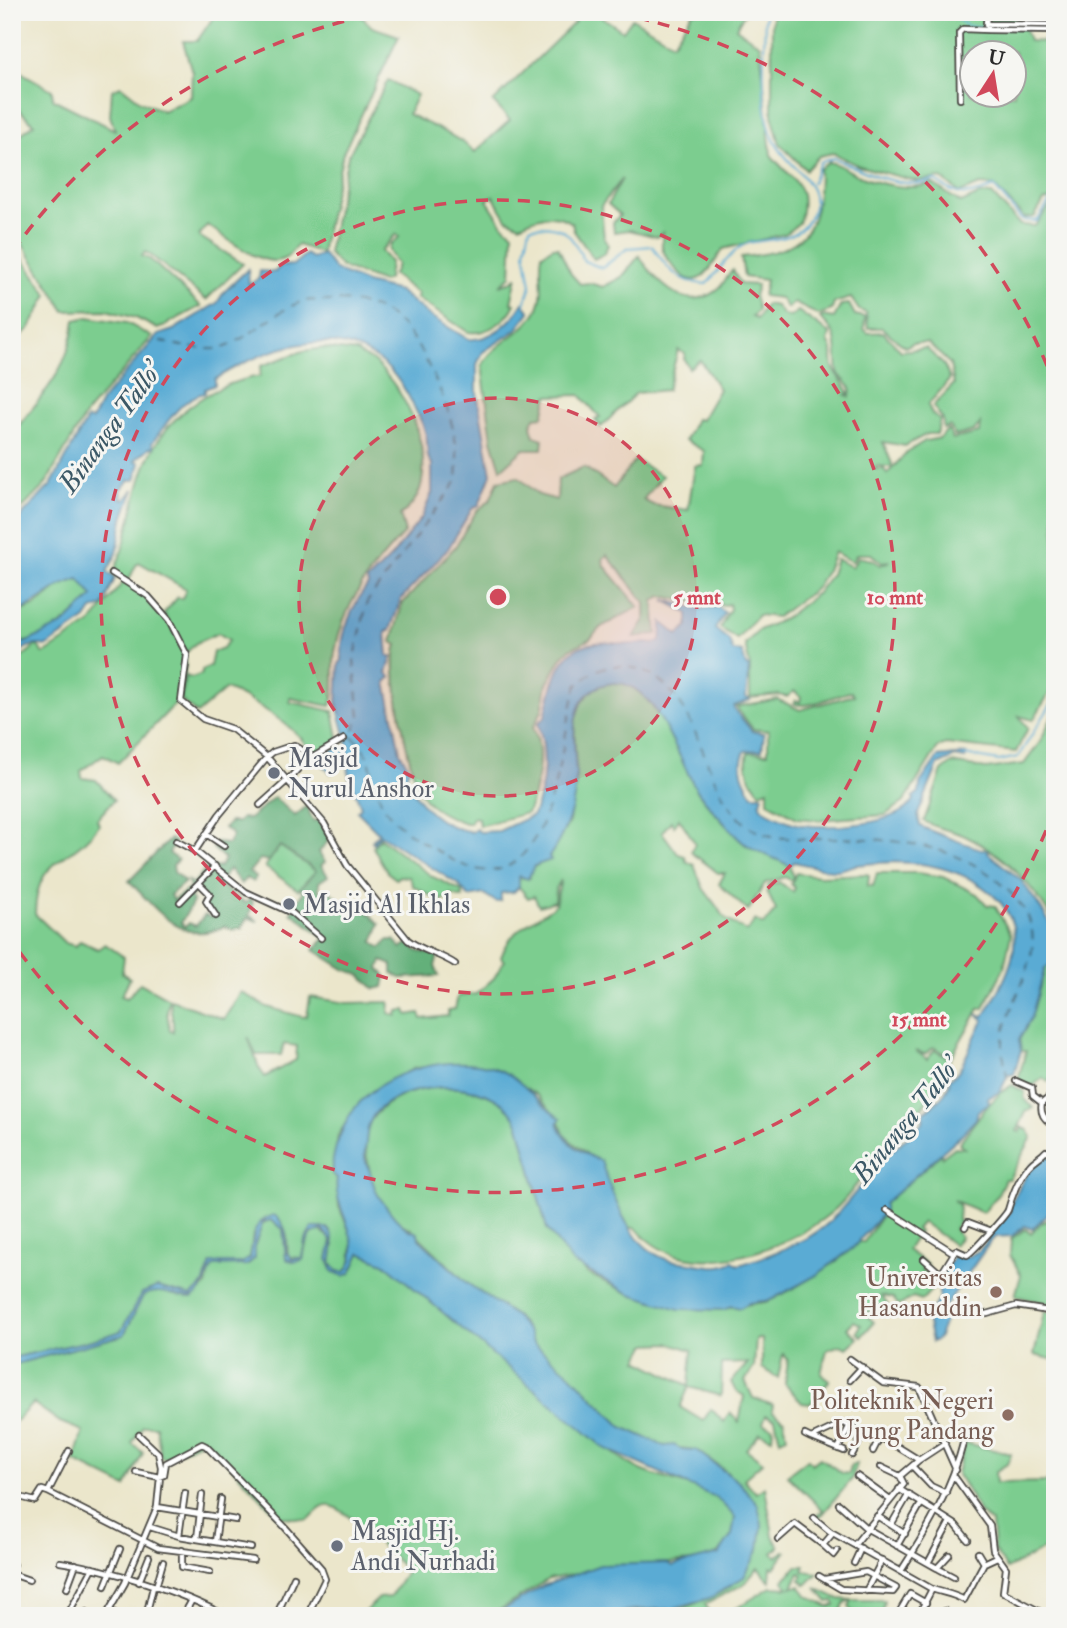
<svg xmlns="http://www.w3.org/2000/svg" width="1067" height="1628" viewBox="0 0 1067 1628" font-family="'IM FELL Double Pica',serif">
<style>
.green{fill:#7bcd8f;stroke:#537c5d;stroke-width:2;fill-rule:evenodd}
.forest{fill:#64b07a;stroke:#486e52;stroke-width:2;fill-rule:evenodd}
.water{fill:#5aabd4;stroke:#426b80;stroke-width:2}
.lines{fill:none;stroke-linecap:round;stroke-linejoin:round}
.stream{stroke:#5aabd4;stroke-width:2}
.ferry{stroke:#3b5866;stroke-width:2;stroke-dasharray:9 7;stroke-linecap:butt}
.street-casing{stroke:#484743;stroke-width:8}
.street{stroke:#fff;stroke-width:4.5}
.ring{fill:none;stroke:#d1495b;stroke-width:3.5;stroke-dasharray:12 9}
.worship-dot{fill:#6b7280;stroke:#f6f6f2;stroke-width:2.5}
.education-dot{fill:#8d6e63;stroke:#f6f6f2;stroke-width:2.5}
.labels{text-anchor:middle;stroke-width:6;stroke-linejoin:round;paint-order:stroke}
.worship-label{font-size:26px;fill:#5b616d;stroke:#f6f6f2;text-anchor:start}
.education-label{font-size:26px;fill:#785e54;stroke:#f6f6f2;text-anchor:end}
.water-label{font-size:28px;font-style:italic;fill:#3b5866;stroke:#f6f6f2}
.centre{fill:#d1495b;stroke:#f6f6f2;stroke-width:3.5}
.ring-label{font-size:21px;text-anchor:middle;font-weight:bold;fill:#d1495b;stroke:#f6f6f2;stroke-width:6;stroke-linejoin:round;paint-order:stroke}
</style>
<rect width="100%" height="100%" fill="#f6f6f2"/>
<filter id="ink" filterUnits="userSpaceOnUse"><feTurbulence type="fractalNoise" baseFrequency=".0143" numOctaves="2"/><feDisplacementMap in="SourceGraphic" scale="14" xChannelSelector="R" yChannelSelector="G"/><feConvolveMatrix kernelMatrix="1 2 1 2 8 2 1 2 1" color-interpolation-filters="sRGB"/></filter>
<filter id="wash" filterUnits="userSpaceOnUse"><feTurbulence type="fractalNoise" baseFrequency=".00686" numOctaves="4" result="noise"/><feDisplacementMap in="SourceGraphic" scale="28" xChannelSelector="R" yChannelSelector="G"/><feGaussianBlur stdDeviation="1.57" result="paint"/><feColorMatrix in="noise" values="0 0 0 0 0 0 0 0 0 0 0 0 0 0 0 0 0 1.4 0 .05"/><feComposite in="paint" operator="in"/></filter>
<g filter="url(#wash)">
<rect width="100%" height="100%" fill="#ebe6cb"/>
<path class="green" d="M217,12H357L372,27L399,36L343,153L321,253L298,245C294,248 291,254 287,257C266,273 225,236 207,225L199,236L243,264L206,300L152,256L145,252L142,256L150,259L201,306L158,329L136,318L106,310L65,311L12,228V141L34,124L12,103V67L52,90L53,99L115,130L110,116L112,90L121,86L140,101L163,111L191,97L192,72L183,41H197Z
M572,12H594L623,31L632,18L673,43L693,12H752L744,14L736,28L760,45L771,155C792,181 811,184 799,223L785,234L723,249C710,269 697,297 674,267C670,261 663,254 662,247C661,241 665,238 663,232L657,237L629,230L614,232L613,223L620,215L608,204L622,179L601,206L604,238L608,245L604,254L594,259L574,231L572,223C555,211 536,216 520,225L507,219L493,196L487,200L503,225L513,233L511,276L500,285L513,281L517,276L511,303L515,304C507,321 487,335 468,332L416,298L418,294L393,275L397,264L389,251L390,245L399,237L396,234L381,251L390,262L388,279L383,282L341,267L328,253L348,156L388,80L417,95L408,114C429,125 460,137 475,152L510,120L493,102L575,22L570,16Z
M772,12H1016C1018,23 1026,28 1029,41L1051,42L1055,91V198L1044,201L1034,217L1024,218L994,186L980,185L960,193L941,178L916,181L859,166L833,153L819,156L806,170L780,144L772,115ZM972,52H1014V94H972Z
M829,162C840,164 845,169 855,174C877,184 909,192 932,183L961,203L979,195L992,194L1020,225L1035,226L1051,205L1055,208V684L1033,720L1019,716L1028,728L1016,752L946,744L938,747L904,802L885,815L818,820L797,818L768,802V789L760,792C749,779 744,768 748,752L768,753V731L753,729L736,707L777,699L800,710L854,695L851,692C832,695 812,709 794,704L796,700L800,702L801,697L794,691L787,697L779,695L750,698V667L745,644L759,630L784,619L817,593L831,574L836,559L852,567L858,557L873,560L880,565L890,561L881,562L871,554H857L852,562L834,552L827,570L815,589L777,617L758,615L737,639L720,628L730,609L729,604L722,606L717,601L691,602L662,596L654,601L657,634L634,637L645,620V602L607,555L603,559L604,565L639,607L601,627L590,639L570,649L562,657L547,684L542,710L533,728C545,748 537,792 527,813L479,826L478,818L473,817L470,823H465C448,817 430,809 421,793C408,770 388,664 397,645L392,642L402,604L455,547L476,512L490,500L498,481L518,477L539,495L557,500L558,479L584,467L614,488L635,460L662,476L643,500L653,505L688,510L695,466L703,465L704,451L685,440L696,419L701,420L719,389L700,360L689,368L684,359L685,354L678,350L667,390L636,393L601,427L595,420L600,417L580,395L548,396L543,416L535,417L531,426L534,436L543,439L542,449H524L501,469L492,440L482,366C493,342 526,334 538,308C546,290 538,272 542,254L553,247H558L571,274L580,284L589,283L603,287L622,277L639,256C656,281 687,317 719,288C725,283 726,275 733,270L740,284L757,285L754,296L758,310L752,317L757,319L766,304L776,306L783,315L790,317L798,311L830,334L828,342C836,351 829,359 834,369C838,378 846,384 849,394L846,395L850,397L851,388L838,373C835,348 841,335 820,318L822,316L834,318L841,305L849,304L855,315L865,317L864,329L868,333L883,332L901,351L926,348L944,365L950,379L928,405L932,414L940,420L937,434H927L905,446L883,442L892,464L891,467L876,466L875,469H884L887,474L907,452L925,441L940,438L948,429L953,439L979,433L980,424L974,431L955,436L950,426L943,429V420L933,406L954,384L950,364L928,343H913L905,347L882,328H868L866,313L859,310L851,298L834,303L832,310L818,315L794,303L787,308L780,298L763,296L766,280L744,277L741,257C805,251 819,232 819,169Z
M12,243L48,295L29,329L12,342Z
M88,317L127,323L152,337L87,412L45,485L12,519V426L19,425C46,392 70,365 75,320Z
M324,348L357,352C363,358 368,357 374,362C380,367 392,381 397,389C420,423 441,488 400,515L405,532C372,567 343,603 335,652C332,669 337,690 331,706L290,698V702L333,711L339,742L317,754C305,749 307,744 299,736C278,716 250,699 226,689L197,714L181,700L186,676L192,678L202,674V670L210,666L213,652L223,648L229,640L218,633L196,643L186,653L164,613L178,597L182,599L186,589L140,563L136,565L128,582L113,573C129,540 132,503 144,470C162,418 208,385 260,376L261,366L303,351Z
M79,579L93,596C76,614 40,648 14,641V615L34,606L62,585Z
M123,582L143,594L169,623L186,657V665L179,700L118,763L103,755L81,771L82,778L96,780L114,800L97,819L99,825C69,866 37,854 35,914L65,943L76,946L80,941L98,949L105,944L124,957L122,973L130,978L121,996L127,998L140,983L169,999L167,1012L170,1031L173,1032C175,1021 169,1012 171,1000L224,1019L241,992L267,1007L303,1017L307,1016L310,997L347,1003L390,1002L389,1013L397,1016L398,1011L406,1010L408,1015L420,1013L422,1019L448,1016V1010L455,1009L458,996L476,994L494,978L504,961L501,957C514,924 530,925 555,905L561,880L556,888L555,901L539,906L534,896L528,898L519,887L518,878H530V870L549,857L569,822L576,776L574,723L581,703L594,687C603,685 612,681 621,682C655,686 681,763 696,789C701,798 737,839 746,845C755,851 778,859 790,866L793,877L791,881L785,877L765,883L748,911L719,884L725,873H718L691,852L695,843L679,818L674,826L671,821L662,832L678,854L685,856L686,861L694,865L703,888L726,919L747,932L755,920L763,925L776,910L767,892L769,885L779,882L793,892L795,888L791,884L796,873L820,876L866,874L869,875L868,886H873L877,873H917L943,877L977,894L987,905L995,906L1011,935L1004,968L984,1008L979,1009L951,1057L933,1047L925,1054L916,1051L927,1059L934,1050L950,1059C930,1101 907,1132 872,1160L873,1164C858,1180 849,1198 832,1212C784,1252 683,1287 636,1228H630L613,1200L602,1166L565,1136L558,1119L537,1095L499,1071L471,1064L415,1068L388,1082L360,1102L338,1135L333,1171L337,1178L339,1207L353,1239L351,1264L345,1272L337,1271L331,1263L334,1245L327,1228H312L305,1241L302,1258L288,1257L287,1236L279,1219L265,1218L253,1234L250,1258L242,1263H211L203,1285L191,1296L157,1287L142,1293L122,1331C86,1344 49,1349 12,1358V665L37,645L44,654L91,623ZM248,1037L256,1055H281L284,1044L297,1046L296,1060L265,1077L259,1068Z
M1055,710V923C1031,884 1008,856 965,836C952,830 936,829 924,821L942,771L952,763L986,769L1024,764L1040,742Z
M380,838L433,877L462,891L463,898L452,895L440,901L413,886L409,877L399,876L396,879L387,872L373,847Z
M280,846L316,871L298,890L265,867Z
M1055,963V1075L1048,1082L1043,1078L1031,1087L1018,1080L1026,1051H1021L1019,1040L1031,1018L1045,968Z
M1012,1085L1025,1092L1024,1098L1033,1108L1026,1112L1017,1131L1021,1132V1127L1028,1130L1032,1137L1009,1179H1005L997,1196L983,1213L953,1200L959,1205L958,1220L965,1224L959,1222L954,1229L961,1237L954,1245L922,1222L916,1229L919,1232L907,1250L927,1264L921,1270L930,1276L924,1281L933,1288L922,1300L913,1297L899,1306L893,1298L881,1296L888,1305L882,1313L868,1311L866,1315L874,1322L862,1336L857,1332L861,1325L854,1321L847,1328L858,1338L847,1348L840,1345L827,1350L821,1373L830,1380L810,1404L802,1403L785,1384L788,1360L783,1354L778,1378L762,1368V1339H756L754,1367L745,1381L753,1398L773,1405L772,1411L784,1420L787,1437L780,1440L775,1419L766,1415L763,1423L773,1428L772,1438L760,1433L746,1449L763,1462L744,1479L756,1493L765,1487L773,1536L779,1547L773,1553L777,1557L784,1551L786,1552L774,1568L771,1567L770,1581L758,1568L744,1584L705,1604L712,1616H610L656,1609L665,1615C718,1594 753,1589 762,1525L727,1472L696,1450L664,1446L622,1427L570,1374L533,1343L523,1324L515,1316L467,1283L410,1228C391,1222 372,1194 370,1175C369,1159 361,1145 367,1129C386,1077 498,1072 519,1125L547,1229L588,1274L630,1294L740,1308C750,1301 760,1305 771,1300C796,1288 839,1263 858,1242H864L884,1212V1204L941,1154L942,1157L955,1147L964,1148L959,1143C974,1124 991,1097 1012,1085ZM669,1343L692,1350L689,1386L638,1360L647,1344ZM748,1363L731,1382L735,1390L744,1396L739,1422L730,1412L724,1422L711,1409L703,1421L680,1407L689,1387L721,1396L722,1364Z
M1055,1217V1305L1015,1296L1021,1275L1010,1255L1011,1239L1025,1229L1031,1233L1041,1223Z
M270,1220L283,1229L286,1258L293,1262L303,1260C305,1248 306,1235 318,1230L330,1237L332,1246L328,1259L333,1272L351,1273L360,1253L384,1263L604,1447C616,1454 628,1464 641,1470C674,1485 716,1484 737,1519L735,1530L725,1546L719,1553L703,1560L603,1569L549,1579L490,1616H360L379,1598L390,1597L407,1571C392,1557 349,1510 331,1506C321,1504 314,1515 308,1520L278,1516L209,1443L202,1441L165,1459L161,1457L156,1426H143L132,1443L143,1453L126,1487L74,1461L83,1431L60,1422L33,1403L12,1425V1365L124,1335L143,1295C163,1286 173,1298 192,1298L206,1286L209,1272L214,1265H247L255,1258V1244L263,1223Z
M1044,1312L1055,1314V1360L1034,1355Z
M965,1443L1011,1454L1007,1464L995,1472L996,1483L1050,1482L1055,1492L1052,1545L1007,1569L994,1550L992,1523L980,1513L957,1473Z
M820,1458L842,1473L849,1474L851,1465L857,1464L852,1479L817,1521L816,1516L823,1510L787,1475L808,1459L812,1464Z
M797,1566H805L803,1571L818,1573L806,1585L800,1580L803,1575L799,1573L792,1587L800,1586L808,1596L829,1607L835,1605L834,1601L828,1602L816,1588L839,1599L851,1600L844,1604L839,1616H724L771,1587L788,1588L783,1581Z
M852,1600H884L882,1613L888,1616L874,1613L872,1616H856L849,1607Z"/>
<path class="forest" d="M274,797L295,816L307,806L313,821L319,820L330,839L319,852L325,862L321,865L328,876L319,882V891L326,895L329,891L349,908L358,902L380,924L373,942L381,948L388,940H394L401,948L408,943L418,951L438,956L435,966L439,976L401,978L392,973V965L382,961L379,969L386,976L384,987L375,989L360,975L344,969L314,950L325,938L291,912L303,892L300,888L316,871L280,846L269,861L260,859L249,872L256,877L253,882L246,878L241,884L229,869L218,884L245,903L250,899L253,902L249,915L258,921L247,918L242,928L233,930L225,926C182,948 157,909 129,881L170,839L175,842L169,853L178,860L173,865L174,872L185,882L170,895L173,900L190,888L188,881L193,884L208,865L219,868L225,859L213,848L216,843L228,844L233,835L224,828L230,822H238L242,818L249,819ZM197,892L205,899L201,905L214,915L211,918L205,915L196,926L189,923L185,927L181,923L193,902L190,897Z"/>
<path class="water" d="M306,254L312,258L323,254L335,270L366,283L399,291L430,316L468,339C491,341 512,322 523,303L530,312L516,330L483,352L477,364V393L491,474L479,505L472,509L448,549L401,599L390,630L386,632L388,656L392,657L387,673L391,677L386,682L400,752L409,768L406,777C420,807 438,826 472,832L476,829L480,832L499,831L533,815C546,786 547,751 538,723L545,717C556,667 563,635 623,644C633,645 643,642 654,644L661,640L662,622L678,635L688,626V613L664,600L699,609L718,607L725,613L715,629L729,640L733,651L742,652L746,666L749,667L746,697L750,700L734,706V709L752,731L764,734L762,750L745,751C737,768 743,780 753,795H763L760,805L763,809C772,815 793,824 802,825C832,828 897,826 914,800L913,797L919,792L920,783L938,757L966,754L965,759L955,757L938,765L918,814L920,826C928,830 982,851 988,850V853L1021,880L1042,910L1055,932V963L1045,968L1031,1018L1019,1040L1021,1051L1014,1074L1008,1075L1000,1092L988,1098L989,1103L978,1111L976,1119L959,1137L884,1204V1212L853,1248L817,1275L771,1300L749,1303L740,1308L732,1306L724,1310L679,1309L630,1294L573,1263L547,1229L519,1125C500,1077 411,1078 378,1110C368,1120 367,1131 366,1143C364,1154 364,1159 369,1169C373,1179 373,1188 380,1198C390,1212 401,1229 418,1233L419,1239L467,1283L515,1316L528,1331L533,1343L570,1374L622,1427L664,1446L674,1445L680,1449L696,1450L740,1483L758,1505L762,1525L759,1549L744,1577L710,1598L675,1608L670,1613L668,1609L634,1610L601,1616H493L543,1586L600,1565L667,1563L672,1566L719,1554L732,1535L735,1517L717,1498L604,1448L384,1263L360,1253L351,1273L344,1276L333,1272L328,1259L332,1241L323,1230L312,1233L305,1245L303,1260L294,1262L286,1259L283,1229L271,1220L263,1222L255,1244V1258L247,1265L214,1266C204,1277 207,1290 192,1298C173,1298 163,1286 143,1296L124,1335L12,1365V1358C49,1349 86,1344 121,1331L142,1293L157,1287L191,1296L203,1285L211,1263H242L250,1258C254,1238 251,1221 274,1215C287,1224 287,1236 286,1251L292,1259L302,1258L305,1241L312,1228H327C337,1238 333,1250 331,1263L337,1271L345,1272C369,1245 331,1208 337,1178L332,1174C334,1167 332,1166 333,1159C336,1142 342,1129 350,1115C380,1067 463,1049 508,1074C526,1084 545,1111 561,1118L558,1122C563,1142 583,1154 601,1161C613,1196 629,1248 669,1260C678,1262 688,1262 696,1264C709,1266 723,1269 733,1261L739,1265C762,1258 808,1242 827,1224C839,1213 850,1199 859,1188C866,1180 875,1175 879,1163L923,1122L924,1112C935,1105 950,1091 950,1078C963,1074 973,1034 984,1020L978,1015L984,1016C1006,981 1032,935 998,900C962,863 906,858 857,865C850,866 843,870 836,870C825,871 806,864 794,862L790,866C772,856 748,850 735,835C723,821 707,805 697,790C678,761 654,673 608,684C596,686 585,694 580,705C571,725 575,751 576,773C577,802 566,832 549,857L551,860L534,866L528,879L519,876V887L514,892L501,893V901L496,902L484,894L469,897L459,885L385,838L380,835L374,843L372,841L379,833L357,811L361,807L349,777L348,746L337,705L339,664L342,660C339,635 353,604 368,585L367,581L391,557L422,517L432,493V464C426,457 428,452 427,444C427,428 416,412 410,399C367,315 280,339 215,379V385L205,389V393C183,396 165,425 152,443L154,447L149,448L135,460L140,463L135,480H129L121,490L122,498L125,500L134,489L123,519L117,553L107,572L115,578L103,606L92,610L86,619L47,646C32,643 25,646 12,659V639L25,643L64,624L93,596L79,579L62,585L12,617V526L51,485L87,419L92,420L102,400L158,335L173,330L217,303L224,292L248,269L249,285L259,278L260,271L275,272L280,266L293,265Z
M341,746L348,759L331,773L316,758Z
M1047,1152L1055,1161V1213H1049L1032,1229L1025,1226L1012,1236L996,1237L991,1241L944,1308L945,1321L938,1339L932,1342L927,1319L939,1298V1281L956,1252L967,1257L979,1251L988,1240L986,1237L1011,1211L1010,1205L1032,1164L1038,1163Z"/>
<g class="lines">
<path class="stream" d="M948,12L967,26L1055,28
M812,183L820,162L834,158C863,171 902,191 934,180C960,198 964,198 994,187L1022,220L1037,221L1052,198L1055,201
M524,307L531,285L525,251L530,227C562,223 571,232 584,261L602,268L628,248L652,246C668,269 677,283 707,284C717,273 727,257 739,248C754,236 787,245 804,226C836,188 787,169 774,140C758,103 765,52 765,12
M964,755L999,761L1018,757L1055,698"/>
<path class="ferry" d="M160,341C177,346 213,353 228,346C254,334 274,312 301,302C309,299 319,301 328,301C377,300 402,316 425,359C445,397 461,437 457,481L367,602L354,661L360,716L351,736C376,752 370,788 387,811C403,833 429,846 451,859C553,917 558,742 577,686C592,670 606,663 629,667C703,682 697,784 746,824C766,841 798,839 822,838C894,838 973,842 1021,905C1052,947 1012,991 1004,1034C1001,1048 1005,1063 1007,1077"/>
</g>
</g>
<g filter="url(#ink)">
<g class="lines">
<defs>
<path id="street" d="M987,12L986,24L1055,25
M988,27V30L1055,31
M960,99L959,33L963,29L988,30
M112,573L148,596L169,620L187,655L181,701L203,719L232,729L267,757L324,823L347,865L408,940C422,951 440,954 455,964
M260,805L288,780L305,761
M206,834L224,846
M176,841L195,851
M200,884L210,894L206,901L216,916
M180,902L215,866
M321,938L292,913L246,892L195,851L219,815L267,757L273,752L294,745L313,757L344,739
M1016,1081L1032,1088L1033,1096L1042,1103
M1055,1093L1042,1103C1039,1116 1047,1120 1055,1128
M887,1210L954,1253
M965,1227L968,1222L989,1230
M924,1259L941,1274L956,1250L967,1255C971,1254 1006,1215 1008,1210C1012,1196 1019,1176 1030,1165C1035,1159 1041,1157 1046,1151L1055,1157
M944,1308L958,1313L987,1314L1016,1306L1055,1312
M850,1359L883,1383L919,1387L956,1470
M850,1380L862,1367
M805,1435L811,1438L843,1423L890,1442L919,1460L900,1476
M812,1438L844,1451
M838,1449L850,1425
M69,1451L48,1492L158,1548L253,1560
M873,1451L880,1437
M852,1455L865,1431
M919,1460L945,1443
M912,1466L931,1486L946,1493
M136,1472L159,1477L164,1475L166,1463L202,1444L206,1446L284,1526L321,1568L325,1579L307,1616
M857,1476L890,1500
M954,1476L990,1526L993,1550L1006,1568L1003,1592L1048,1616
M899,1489L956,1525L968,1540
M12,1495L35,1501L42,1490L48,1492
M839,1504L866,1528L937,1568L949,1555
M157,1507L236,1520
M877,1516L905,1534
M814,1518L832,1533
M891,1525L909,1494
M150,1527L179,1536L251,1548
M179,1536L185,1493
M197,1539L202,1495
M778,1539L795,1524L823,1545L833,1533L932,1589C944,1593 954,1594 964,1600L984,1563L997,1557
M215,1542L221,1499
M855,1544L904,1484L900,1476L881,1467
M823,1545L834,1555L837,1551
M897,1546L921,1504
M182,1550V1567L210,1572
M978,1553L984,1563
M60,1562C110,1569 182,1592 226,1616
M854,1563L861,1548
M928,1563L950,1522
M12,1565H13
M939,1569L954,1577
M901,1571C928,1529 952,1488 964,1440
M12,1574L29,1580
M819,1576L841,1589L893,1592L896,1588
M825,1579L866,1572L896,1588
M139,1582L149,1557
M105,1586L120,1549
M156,1587L163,1562
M67,1588L76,1564
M866,1591L882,1560
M110,1610L119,1616
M67,1616L93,1568
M85,1616L87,1612
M106,1616L125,1583L157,1507L161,1467L158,1453L139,1435
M146,1616L153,1587
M183,1616L192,1600
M276,1616L294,1577
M897,1616L910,1594L926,1603
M918,1616L932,1589
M943,1616L945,1611"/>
</defs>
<use href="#street" class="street-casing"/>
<use href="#street" class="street"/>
</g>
</g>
<circle cx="498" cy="597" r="199" fill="#d1495b" fill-opacity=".12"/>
<g class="ring">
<circle cx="498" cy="597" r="199"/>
<circle cx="498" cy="597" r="397"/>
<path d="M1054 811A596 596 0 0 1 13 943M13 251A596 596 0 0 1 379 13M617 13A596 596 0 0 1 1054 383"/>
</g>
<g class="worship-dot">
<circle cx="274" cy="773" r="7"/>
<circle cx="289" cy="904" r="7"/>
<circle cx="337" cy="1546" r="7"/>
</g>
<g class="education-dot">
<circle cx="996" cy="1292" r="7"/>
<circle cx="1008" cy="1415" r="7"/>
</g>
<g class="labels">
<g class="worship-label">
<text x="288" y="767">Masjid<tspan x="288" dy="30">Nurul Anshor</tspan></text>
<text x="303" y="913">Masjid Al Ikhlas</text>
<text x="351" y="1540">Masjid Hj.<tspan x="351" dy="30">Andi Nurhadi</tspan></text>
</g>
<g class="education-label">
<text x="982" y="1286">Universitas<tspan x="982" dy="30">Hasanuddin</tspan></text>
<text x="994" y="1409">Politeknik Negeri<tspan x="994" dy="30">Ujung Pandang</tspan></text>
</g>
<g class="water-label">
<text transform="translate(109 427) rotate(-54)" y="10">Binanga Tallo'</text>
<text transform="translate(905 1120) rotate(-51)" y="10">Binanga Tallo'</text>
</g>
</g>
<circle cx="498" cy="597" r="10" class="centre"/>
<g class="ring-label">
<text x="697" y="604">5 mnt</text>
<text x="895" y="604">10 mnt</text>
<text x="919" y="1026">15 mnt</text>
</g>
<rect width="1067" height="1628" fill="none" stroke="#f6f6f2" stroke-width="42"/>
<g transform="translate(993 74) rotate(12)"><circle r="33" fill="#f6f6f2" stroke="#a5a5a2" stroke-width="2"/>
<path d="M0-5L12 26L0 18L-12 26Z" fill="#d1495b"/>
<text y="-10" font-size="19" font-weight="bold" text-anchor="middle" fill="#2b2b2b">U</text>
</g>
</svg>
